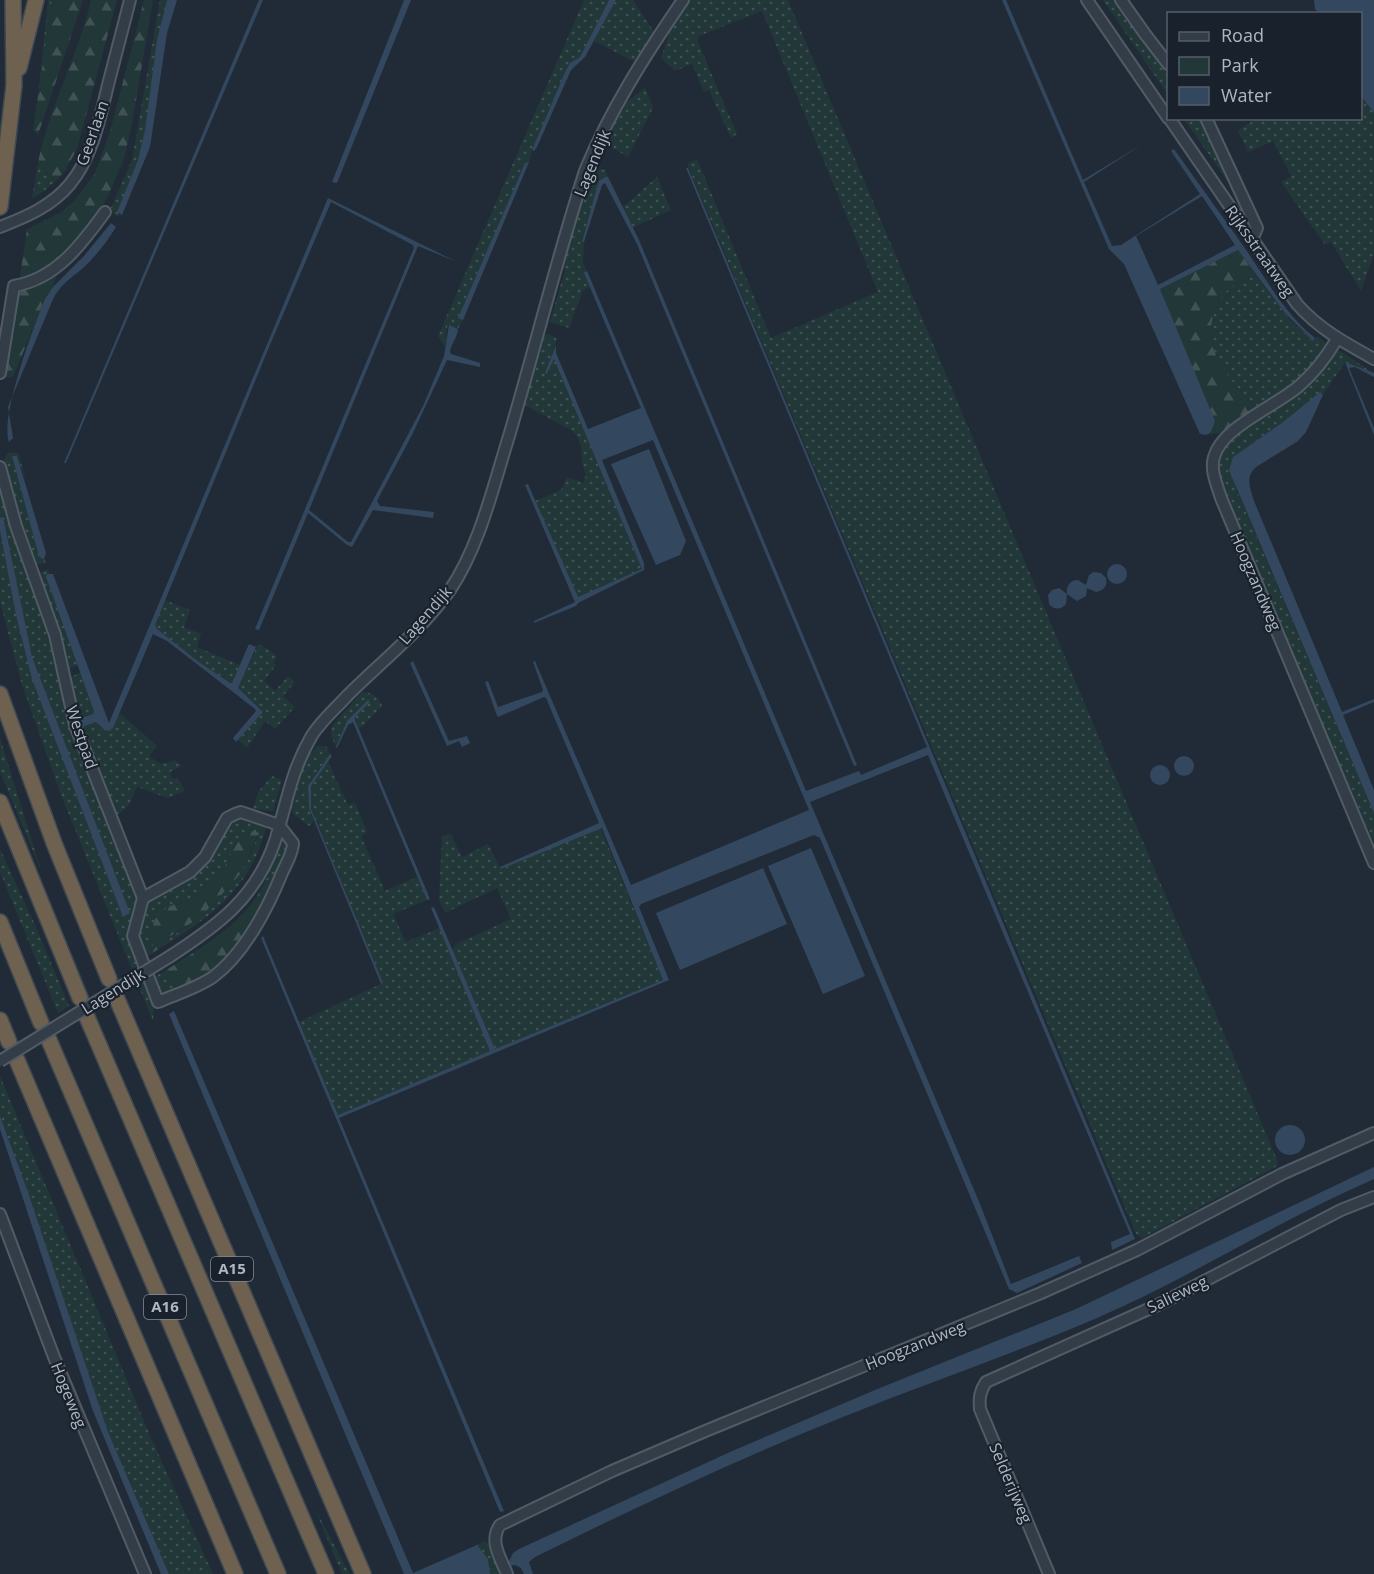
<svg xmlns="http://www.w3.org/2000/svg" width="1374" height="1574" viewBox="0 0 1374 1574" font-family="'Open Sans',sans-serif">
<style>
.green{fill:url(#green-dots)}
.forest{fill:url(#forest-firs)}
.water{fill:#33485f;fill-rule:evenodd}
.lines{fill:none;stroke-linecap:round;stroke-linejoin:round}
.minor-casing{stroke:#515b65;stroke-width:14}
.highway-casing{stroke:#3e4852;stroke-width:18}
.minor{stroke:#333d48;stroke-width:10}
.highway{stroke:#6e6150;stroke-width:15}
.minor-bridge-casing{stroke:#515b65;stroke-width:14;stroke-linecap:butt}
.minor-bridge{stroke:#333d48;stroke-width:10}
.labels{text-anchor:middle;stroke-width:4.5;stroke-linejoin:round;paint-order:stroke}
.shield{fill:#19222c;stroke:#818b96;stroke-width:1.5}
.shield-label{font-size:15px;font-weight:bold;fill:#aeb8c4}
.street-label{font-size:16px;fill:#aeb8c4;stroke:#19222c}
</style>
<defs>
<pattern id="green-dots" width="8" height="8" patternUnits="userSpaceOnUse" patternTransform="scale(1.5)"><rect width="8" height="8" fill="#223738"/><path d="M2 2h.1M6 6h.1" fill="none" stroke="#405253" stroke-width="1.8" stroke-linecap="round"/></pattern>
<pattern id="forest-firs" width="22" height="20" patternUnits="userSpaceOnUse" patternTransform="scale(1.5)"><rect width="22" height="20" fill="#223738"/><path d="M5 1l3.5 6h-7zM16 11l3.5 6h-7z" fill="#405253"/></pattern>
</defs>
<rect width="100%" height="100%" fill="#202b37"/>
<path class="green" d="M48,0H52L38,98Z
M160,0H167C155,43 153,86 146,129C141,159 129,186 118,214H120L118,217L110,210L132,160Z
M584,0H609L580,57L570,63L566,70L532,150L529,162L525,163L458,318L463,320L458,329L449,325L447,327L445,347L438,336Z
M616,0H633L654,32L635,62L594,41Z
M689,0H788L1278,1162L1277,1166L1142,1238L1136,1234L687,164L697,159L771,338L878,292L762,11L699,36L697,40L737,134L731,138L709,90L704,92L692,64L675,71L661,58L670,32Z
M1103,0H1120L1168,67V95Z
M645,88L653,108L628,157L608,145L599,160L592,163L624,104Z
M1361,96L1374,113V254L1361,291L1331,242L1325,245L1281,182L1291,176L1273,141L1248,152L1238,130L1256,119L1360,118Z
M1184,119H1203L1245,206Z
M38,163L56,181L44,191L32,198Z
M599,169H605L608,177H605L597,187L582,242H584L583,263L587,271L584,273L590,287L583,290L569,328L550,322L565,270L562,268L587,176Z
M657,177L671,210L632,228L623,207Z
M1256,275L1290,320L1313,341L1317,336L1327,344C1320,358 1305,380 1290,388C1278,394 1267,399 1256,406C1228,380 1198,346 1217,305C1225,288 1239,280 1256,275Z
M545,334H549L557,339L546,373L548,374L554,358L642,569L580,598L576,596L535,501L561,490L567,477L583,483L586,475L582,462L581,447L577,437L572,431L523,404L543,337Z
M1338,350L1374,373L1345,362L1323,395L1320,392L1283,422L1233,457L1237,491L1374,813V844L1225,495C1218,471 1214,462 1230,440Z
M13,452L19,454L26,482L17,456H12L38,553L41,558H44L46,563L35,565L21,530L3,465L6,455Z
M0,490L48,637L77,747L96,788L135,890L138,904L131,920L129,933L151,992L154,1006L153,1021L61,795L22,685L0,602Z
M48,569L49,573L46,577L78,665L67,670L35,574Z
M165,600L190,610L184,627L201,634L197,647L240,665L232,683H230L199,662L157,629L155,625Z
M258,644L269,650L277,656L274,662L276,665L264,681L275,691L288,676L295,682L283,696L295,707L275,729L265,721L247,748L238,740L263,712L238,688Z
M81,672L95,711L93,714L79,719L69,678Z
M362,692C371,692 381,698 382,706L359,730L355,717L370,701L346,725L336,747L331,735L332,726Z
M120,713L157,746L149,756C161,765 161,765 175,760L182,766L170,772L173,779L178,778L185,791L168,798L137,787L129,805L115,817L81,729L82,727L96,722L113,728Z
M0,738L41,870L0,772Z
M318,746H326L330,754C310,782 301,787 314,822L309,826L293,814L290,806L304,760Z
M328,761L348,805L355,802L367,832L361,836L385,891L417,877L427,900L393,914L406,942L440,928L491,1051L338,1115L299,1022L383,983L311,809V786Z
M272,776L282,780L273,811L253,809L258,792Z
M241,816L267,823C253,884 218,912 167,944L165,940C208,916 243,880 259,833L238,840C232,857 224,872 211,885C186,910 146,898 153,947L144,952L137,934L145,907L153,896L193,872L225,825Z
M600,827L663,980L495,1049L452,949L456,944L511,919L497,888L445,913L439,900L442,837L450,833L462,857L488,844L501,869Z
M285,841L290,844L273,887L266,880L280,845Z
M0,849L36,927L69,1006L58,1013L0,872Z
M165,971L179,990L162,997L154,977Z
M0,1076L151,1438L213,1574H169L108,1432L28,1192L0,1116Z
M314,1507L350,1574H342Z
M486,1541L502,1574H490L488,1559L477,1545Z"/>
<path class="forest" d="M52,0H83L38,135L33,130Z
M91,0H117L77,149L65,171L56,181L38,163C49,107 78,56 91,0Z
M144,0H153L132,124L124,159L108,196L97,216L62,257L53,287L45,299L13,377L5,378L27,229L60,213L74,201L94,175L110,132Z
M1238,250L1256,275C1239,280 1225,288 1217,305C1198,346 1228,380 1256,406L1220,433L1206,435L1211,432L1160,289Z
M254,831L259,833L241,873L216,901L199,918L166,939L167,944L144,958L143,952L153,947C146,894 187,912 213,883C228,867 231,848 244,832Z
M266,880L273,887C259,912 246,939 227,960C214,974 195,981 179,990L165,971C203,946 246,923 266,880Z"/>
<path class="water" d="M167,0H177L167,33L150,147L122,215L117,212L138,160L145,130L157,40Z
M259,0H263L66,463H64Z
M404,0H411L337,183L332,182Z
M609,0H616L585,57L571,70L537,147L534,151L532,150L566,70L570,63L580,57Z
M1002,0H1006L1083,180L1144,143L1084,182L1112,246L1121,245L1200,194L1171,151L1174,149C1197,182 1221,214 1244,247C1266,279 1285,314 1315,338L1313,341L1285,313L1238,250L1160,289L1215,421L1211,432L1206,435L1200,434L1124,264L1109,249ZM1202,196L1235,245L1158,285L1136,236Z
M1314,0H1374V113L1361,96L1360,14L1319,13L1315,9Z
M529,162L463,320L458,318L525,163Z
M686,168H688L1135,1239L1112,1250L1111,1242L1130,1234L928,755L810,802L980,1204L1011,1284L1079,1256L1082,1263L1017,1293L1009,1289L820,838L814,835L641,904L639,907L669,980L339,1118L504,1511L500,1512L261,938L263,936L338,1115L490,1051L431,908L434,907L495,1049L663,980L602,828L501,869L500,867L599,823L546,698L544,697L498,717L496,713L485,682L488,681L498,707L542,692L543,690L533,662L535,661L631,885L809,810L653,440L602,460L644,563V570L578,603L576,606L534,623V621L575,602L525,485L528,484L578,597L642,569L554,359L547,374L545,373L556,345V353L588,429L641,408L584,273L587,271L806,791L859,771L861,775L927,747Z
M605,177H608L639,240L857,765L854,766L637,244L605,183L602,185L584,242H582L597,187L599,181Z
M328,198L457,262L418,246L309,510L348,542H351L423,406L444,356L449,325L458,329C458,336 451,344 450,352L451,354L480,363V367L447,360L413,433L377,501L380,506L434,512L433,518L373,510L352,547L347,545L308,513L259,630L255,629L414,248L413,245L331,202L267,352L155,625L157,629L199,662L230,683H232L249,644L256,647L238,688L263,712L236,742L233,738L256,711L255,709L167,641L153,634L113,728L109,731L105,730L96,722L82,727L79,719L93,714L94,711L46,577L47,574H53L109,723Z
M111,223L116,227C107,242 96,256 83,268C71,278 60,285 53,299L8,407L13,438L9,442C0,417 33,328 45,299L53,287L84,256Z
M1345,362L1374,373V377L1355,367L1349,368L1374,428V435Z
M1320,392L1323,395L1306,432L1298,441L1256,467C1245,477 1250,488 1254,501L1342,712L1374,699V702L1343,715L1374,790V813L1229,470L1233,457L1283,422Z
M649,449L686,541L680,555L656,565L611,464Z
M12,456H17L46,553L44,559L41,558L38,553Z
M3,517L32,657L130,913L123,917L32,679L16,615L0,530V518Z
M1107 574a10 10 0 1 1 20 0a10 10 0 1 1-20 0Z
M1094,572L1101,573L1106,578C1108,585 1104,591 1096,592L1087,588L1086,596L1077,601L1067,594L1066,604C1061,610 1054,610 1049,604L1048,595L1052,590L1059,588L1067,594C1066,586 1070,580 1078,580L1086,585L1089,575Z
M413,661L449,741L467,736L470,743L462,747L459,741L447,746L410,663Z
M368,700L370,702L355,717V720L430,899L427,900L353,722L348,725L337,748L336,747L347,721Z
M330,754L332,756L311,786V809L383,983L381,984L309,808L308,786Z
M1174 766a10 10 0 1 1 20 0a10 10 0 1 1-20 0Z
M1150 775a10 10 0 1 1 20 0a10 10 0 1 1-20 0Z
M811,848L865,976L823,994L768,866Z
M763,868L787,924L680,970L656,913Z
M174,1011L413,1573L477,1545L488,1559L490,1574H404L169,1014Z
M0,1116L28,1192L108,1432L169,1574H161L93,1411L0,1129Z
M1275 1140a15 15 0 1 1 30 0a15 15 0 1 1-30 0Z
M1374,1167V1179C1279,1220 1192,1277 1097,1318C1013,1354 927,1383 843,1417C738,1459 636,1507 535,1557L529,1562L533,1574H524L521,1568L515,1565L509,1566L508,1563L513,1553L519,1549L730,1452L875,1390L1076,1309Z"/>
<g class="lines">
<defs>
<path id="minor" d="M1087,0L1168,118
M1121,0L1145,34L1168,64
M1169,118L1297,304C1319,329 1345,343 1374,359
M1206,118L1257,228L1252,239
M0,227C26,217 52,206 70,184C92,158 100,118 108,85C115,57 123,28 130,0
M1337,339C1327,356 1314,373 1299,386C1276,406 1222,427 1214,457C1210,470 1217,485 1221,498L1374,863
M0,373L14,286C56,279 81,245 105,212
M0,467L16,526L55,635L75,725L143,898L133,936L158,1002C177,994 197,988 213,977C244,954 268,908 282,873C286,864 293,853 293,843L279,825L241,812L235,814L227,818L205,857L190,872L143,898
M169,957C217,926 256,898 275,841C287,803 290,774 311,737C320,722 335,709 347,696C381,662 422,630 450,590C480,545 493,487 509,436C535,348 557,258 585,171C610,110 646,54 683,0
M0,1214L54,1357L145,1574
M507,1574C500,1557 489,1541 500,1525L612,1471L703,1432L1041,1293L1137,1250L1282,1174L1374,1133
M1049,1574L980,1409C979,1398 980,1391 986,1382L1162,1303L1341,1210L1374,1197"/>
<path id="highway" d="M19,68L36,0
M0,207L14,85L13,0
M0,694L54,843L109,979
M0,802L80,998
M0,922L41,1023
M117,999L363,1574
M87,1017L326,1574
M0,1020L9,1042
M49,1040L278,1574
M17,1060L235,1574"/>
</defs>
<use href="#minor" class="minor-casing"/>
<use href="#highway" class="highway-casing"/>
<use href="#minor" class="minor"/>
<use href="#highway" class="highway"/>
<defs>
<path id="minor-bridge" d="M0,1061L169,957"/>
</defs>
<use href="#minor-bridge" class="minor-bridge-casing"/>
<use href="#minor-bridge" class="minor-bridge"/>
</g>
<g class="labels">
<g class="shield">
<rect x="211" y="1257" width="42" height="24" rx="4.5"/>
<rect x="144" y="1295" width="42" height="24" rx="4.5"/>
</g>
<g class="shield-label">
<text x="232" y="1274">A15</text>
<text x="165" y="1312">A16</text>
</g>
<g class="street-label">
<text transform="translate(92 133) rotate(-71)" y="6">Geerlaan</text>
<text transform="translate(592 163) rotate(-68)" y="6">Lagendijk</text>
<text transform="translate(1260 251) rotate(55)" y="6">Rijksstraatweg</text>
<text transform="translate(1256 581) rotate(67)" y="6">Hoogzandweg</text>
<text transform="translate(425 615) rotate(-49)" y="6">Lagendijk</text>
<text transform="translate(82 737) rotate(71)" y="6">Westpad</text>
<text transform="translate(113 991) rotate(-32)" y="6">Lagendijk</text>
<text transform="translate(1177 1294) rotate(-26)" y="6">Salieweg</text>
<text transform="translate(915 1345) rotate(-22)" y="6">Hoogzandweg</text>
<text transform="translate(69 1395) rotate(68)" y="6">Hogeweg</text>
<text transform="translate(1011 1483) rotate(67)" y="6">Selderijweg</text>
</g>
</g>
<rect x="1167" y="12" width="195" height="108" fill="#19222c" stroke="#555e69" stroke-width="1.5"/>
<rect x="1179" y="32" width="30" height="9" fill="#333d48" stroke="#555e69" stroke-width="1.5"/>
<text x="1221" y="42" font-size="18" fill="#aeb8c4">Road</text>
<rect x="1179" y="57" width="30" height="18" fill="#223738" stroke="#555e69" stroke-width="1.5"/>
<text x="1221" y="72" font-size="18" fill="#aeb8c4">Park</text>
<rect x="1179" y="87" width="30" height="18" fill="#33485f" stroke="#555e69" stroke-width="1.5"/>
<text x="1221" y="102" font-size="18" fill="#aeb8c4">Water</text>
</svg>
